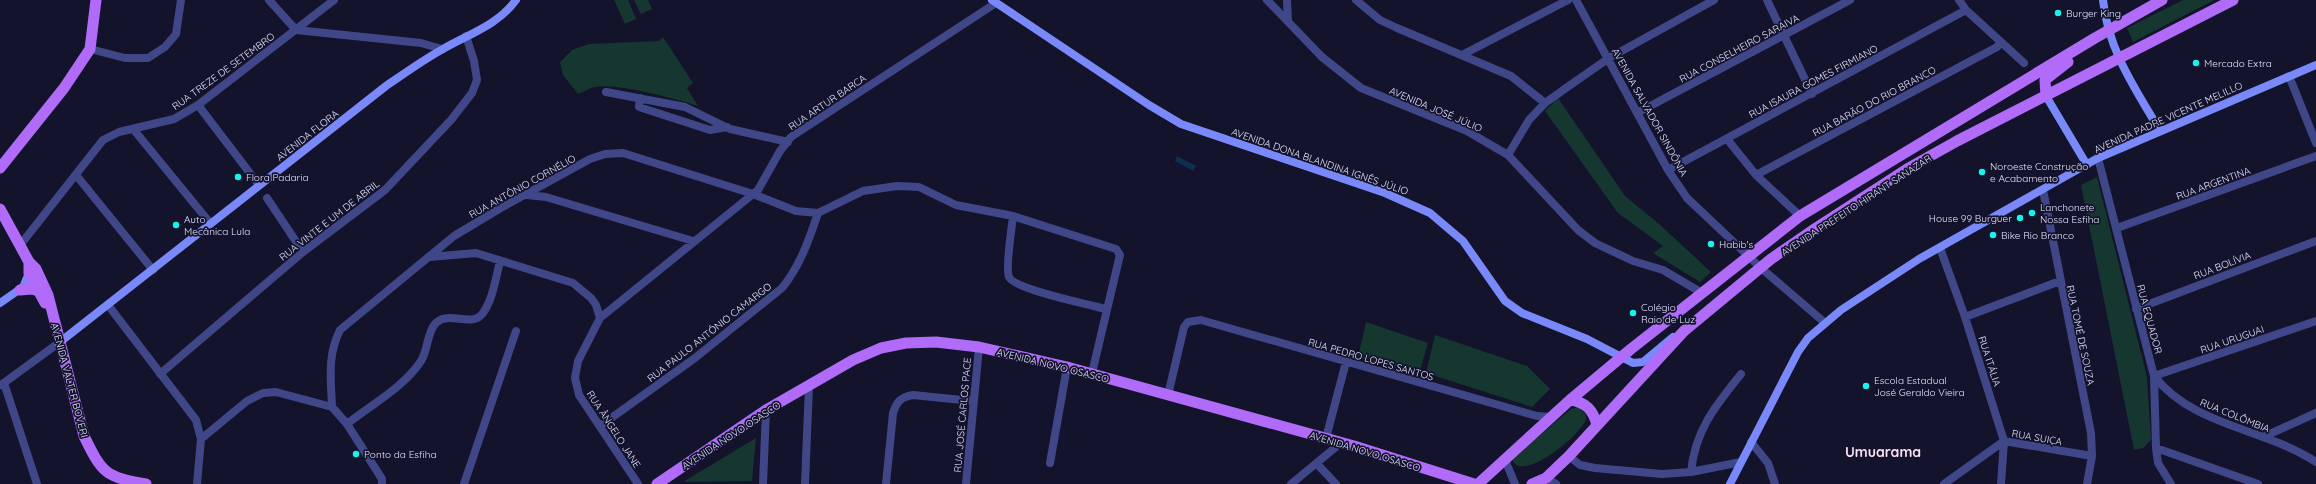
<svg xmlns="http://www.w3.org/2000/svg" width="2316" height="484" viewBox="0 0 2316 484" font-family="Quicksand,sans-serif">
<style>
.green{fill:#163630}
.water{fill:#102f4e}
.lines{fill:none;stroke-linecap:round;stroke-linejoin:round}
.minor{stroke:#404789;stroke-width:8}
.tertiary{stroke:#404789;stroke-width:8}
.secondary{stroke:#7a89fa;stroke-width:8}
.primary{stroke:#b06bf9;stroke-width:11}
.poi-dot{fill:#13f6ed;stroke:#14132c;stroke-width:1.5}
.labels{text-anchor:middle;stroke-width:3.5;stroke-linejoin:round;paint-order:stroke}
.poi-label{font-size:10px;fill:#dfe0fe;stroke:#14132c;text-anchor:start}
.street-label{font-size:10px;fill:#dfe0fe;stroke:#14132c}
.district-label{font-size:14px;font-weight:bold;fill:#fee1f7;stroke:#14132c}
</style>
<rect width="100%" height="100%" fill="#14132c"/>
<path class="green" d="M614,0H628L636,19L625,24Z
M634,0H648L652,9L641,14Z
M2183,0H2214L2133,42L2127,28Z
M663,37L693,83L687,88L698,106C676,99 617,83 595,87C590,88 583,92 578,94L563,75L560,62L572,50L589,44L659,41Z
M1558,98L1625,196L1658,223L1711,272L1700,282L1653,253L1663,246L1618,213L1545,111Z
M2097,177L2147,377L2151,440L2143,448L2134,450L2081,185Z
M1366,322L1428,343L1419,374L1358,358Z
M1435,335L1527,366L1550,389L1532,407L1426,373Z
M1578,407L1586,415V420C1577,439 1520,484 1512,459L1571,409Z
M756,438L752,481L683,482Z"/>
<path class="water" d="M1177,156L1196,166L1193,171L1175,161Z"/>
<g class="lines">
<path class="minor" d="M269,0L296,30L421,43L442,49
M1267,0L1322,57L1361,88L1467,131L1508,155L1578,230L1595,243L1633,261L1663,270L1702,293
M1287,0L1288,21
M1356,0L1380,20L1397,28L1511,76L1545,103
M1576,0L1668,170L1687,198L1761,268L1824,322
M1767,0L1812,94
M1959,0L1966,10L2024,63
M90,49L125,58H148L165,47L176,34L181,0
M1462,55L1568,0
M2289,76L2316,143
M606,92L685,107L730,129L788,142
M640,98L639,107L710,130L727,127
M198,105L259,185
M1637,113L1850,0
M134,130L210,223
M1727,139L1756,175L1800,216
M1508,155L1529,120L1545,103L1566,88L1609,58L1714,0
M2098,158L2154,376L2156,448L2158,463L2171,484
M1668,170L1966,10
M76,175L153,270
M1756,175L1997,47L2000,43
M2043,190L2091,433L2092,456L2087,484
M527,195L546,197L693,241
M267,198L303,252
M818,213L863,191L897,186L919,187L956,205L1013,216L1116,249L1120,255L1119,259L1092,373
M1013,216C1012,227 1005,268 1009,277C1014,289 1090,305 1106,309
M2117,228L2316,156
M1940,248L1965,317L2004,441L2001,484
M430,257L476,253L573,283L591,298L596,305L600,318
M108,305L196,420L201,439L197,484
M2136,309L2316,241
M1965,317L2060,281
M2316,321L2154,376C2194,427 2265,428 2316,462
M160,374L303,252L385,190L451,120L472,93L477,80L474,61L466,36
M4,383L37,484
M1,385L60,342
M1168,395L1184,327L1188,322L1201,320L1537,416L1551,417
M332,407C331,379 327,356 340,330L454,236L499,209L590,159L605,154L623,153L753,194L796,211L818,213
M347,424C371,405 404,387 421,361C428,350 427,333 435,324C448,309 472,329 483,313C493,299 496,277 500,261
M600,426L695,358L782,288C800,266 809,240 818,213
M2263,437L2316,413
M1326,438L1346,362
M201,439L247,401L263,393L276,392L332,407L347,424L382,479V484
M2156,448L2258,484
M1569,456L1580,465L1595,468L1662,474L1691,472L1741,462
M1505,460L1515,484
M1050,463L1067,367
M1317,464L1336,484
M1691,472C1695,430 1716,405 1741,374
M1546,478L1556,484
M464,484L516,331
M638,484L579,395L575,378L578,361L600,318L758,190L780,151L791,137L996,3
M763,484L766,410
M805,484L809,386
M886,484L893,413C897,401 901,397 913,395L972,401
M966,484L979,347
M1291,484L1342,442
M1944,484L2004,441L2092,456"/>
<path class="tertiary" d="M21,244L103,140L119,132L174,119L198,105L334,0
M1751,442L1768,463L1775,484"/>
<path class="secondary" d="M992,0L1149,105L1181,124L1385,193L1430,213L1463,241L1505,301L1522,313L1587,339L1633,363L1643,362L1673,337
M2103,0C2108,50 2135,88 2160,131
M2046,96L2087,165
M0,303L23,287L29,273
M60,342L386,86C405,73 423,60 443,49C469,34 498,25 516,0
M1730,484L1798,352L1808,338L1841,310L1919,259L2098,158L2316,65"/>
<path class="primary" d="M2046,96L2045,80L2068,62
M0,168L64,88L90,49L96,0
M0,209L29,262L36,269L48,295L84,436C102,473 105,477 146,484
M29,262V273L45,303
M20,290L32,289L42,292
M1570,400C1586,402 1593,410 1597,425
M657,484L766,410L853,360L881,348L906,343L936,342L979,347L1067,367L1354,446L1474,484
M1478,484L1570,400L1631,349L1800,216L2095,38L2162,0
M1532,484L1546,478L1569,456L1684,331L1771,259L1816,228L1907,169L1957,141L2233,0"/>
</g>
<g class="poi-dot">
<circle cx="2058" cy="13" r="4"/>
<circle cx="2196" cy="63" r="4"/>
<circle cx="1982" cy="172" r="4"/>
<circle cx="238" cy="177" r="4"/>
<circle cx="2032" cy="213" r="4"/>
<circle cx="2020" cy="218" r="4"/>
<circle cx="176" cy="225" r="4"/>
<circle cx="1993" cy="235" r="4"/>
<circle cx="1711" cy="244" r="4"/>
<circle cx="1633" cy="313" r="4"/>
<circle cx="1866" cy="386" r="4"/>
<circle cx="356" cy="454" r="4"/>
</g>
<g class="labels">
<g class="poi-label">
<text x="2066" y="17">Burger King</text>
<text x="2204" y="67">Mercado Extra</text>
<text x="1990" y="170">Noroeste Construção<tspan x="1990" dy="12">e Acabamento</tspan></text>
<text x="246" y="181">Flora Padaria</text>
<text x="2040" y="211">Lanchonete<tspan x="2040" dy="12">Nossa Esfiha</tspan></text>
<text x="2012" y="222" text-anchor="end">House 99 Burguer</text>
<text x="184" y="223">Auto<tspan x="184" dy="12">Mecânica Lula</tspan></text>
<text x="2001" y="239">Bike Rio Branco</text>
<text x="1719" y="248">Habib's</text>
<text x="1641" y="311">Colégio<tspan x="1641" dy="12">Raio de Luz</tspan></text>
<text x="1874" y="384">Escola Estadual<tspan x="1874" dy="12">José Geraldo Vieira</tspan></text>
<text x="364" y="458">Ponto da Esfiha</text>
</g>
<g class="street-label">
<text transform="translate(1739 48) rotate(-28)" y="4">RUA CONSELHEIRO SARAIVA</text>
<text transform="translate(223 71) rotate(-36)" y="4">RUA TREZE DE SETEMBRO</text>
<text transform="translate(1813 81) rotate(-28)" y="4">RUA ISAURA GOMES FIRMIANO</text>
<text transform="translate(1874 101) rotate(-28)" y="4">RUA BARÃO DO RIO BRANCO</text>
<text transform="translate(827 102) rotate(-34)" y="4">RUA ARTUR BARCA</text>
<text transform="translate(1436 109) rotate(23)" y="4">AVENIDA JOSÉ JÚLIO</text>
<text transform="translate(1650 112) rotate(61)" y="4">AVENIDA SALVADOR SINDÔNIA</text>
<text transform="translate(2168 117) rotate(-24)" y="4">AVENIDA PADRE VICENTE MELILLO</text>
<text transform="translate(307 135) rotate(-38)" y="4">AVENIDA FLORA</text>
<text transform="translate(1320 161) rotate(19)" y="4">AVENIDA DONA BLANDINA IGNÊS JÚLIO</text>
<text transform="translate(2213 183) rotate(-20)" y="4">RUA ARGENTINA</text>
<text transform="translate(522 186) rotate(-29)" y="4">RUA ANTÔNIO CORNÉLIO</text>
<text transform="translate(1856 205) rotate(-33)" y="4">AVENIDA PREFEITO HIRANT SANAZAR</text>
<text transform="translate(329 220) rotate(-38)" y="4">RUA VINTE E UM DE ABRIL</text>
<text transform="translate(2222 265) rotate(-21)" y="4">RUA BOLÍVIA</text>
<text transform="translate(2150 319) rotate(75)" y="4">RUA EQUADOR</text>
<text transform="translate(709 332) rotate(-38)" y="4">RUA PAULO ANTÔNIO CAMARGO</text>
<text transform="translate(2081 335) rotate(78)" y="4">RUA TOMÉ DE SOUZA</text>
<text transform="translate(2232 339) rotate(-19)" y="4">RUA URUGUAI</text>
<text transform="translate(1371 359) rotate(16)" y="4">RUA PEDRO LOPES SANTOS</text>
<text transform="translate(1990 361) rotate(72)" y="4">RUA ITÁLIA</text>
<text transform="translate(1053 365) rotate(14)" y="4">AVENIDA NOVO OSASCO</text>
<text transform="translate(70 380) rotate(75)" y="4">AVENIDA VALTER BOVERI</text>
<text transform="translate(962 415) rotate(-85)" y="4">RUA JOSÉ CARLOS PACE</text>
<text transform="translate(2235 415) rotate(22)" y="4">RUA COLÔMBIA</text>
<text transform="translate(614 429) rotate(57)" y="4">RUA ÂNGELO JANE</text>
<text transform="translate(731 435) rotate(-33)" y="4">AVENIDA NOVO OSASCO</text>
<text transform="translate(2037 437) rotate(10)" y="4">RUA SUIÇA</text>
<text transform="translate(1365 451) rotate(17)" y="4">AVENIDA NOVO OSASCO</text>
</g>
<g class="district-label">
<text x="1883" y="457">Umuarama</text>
</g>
</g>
</svg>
